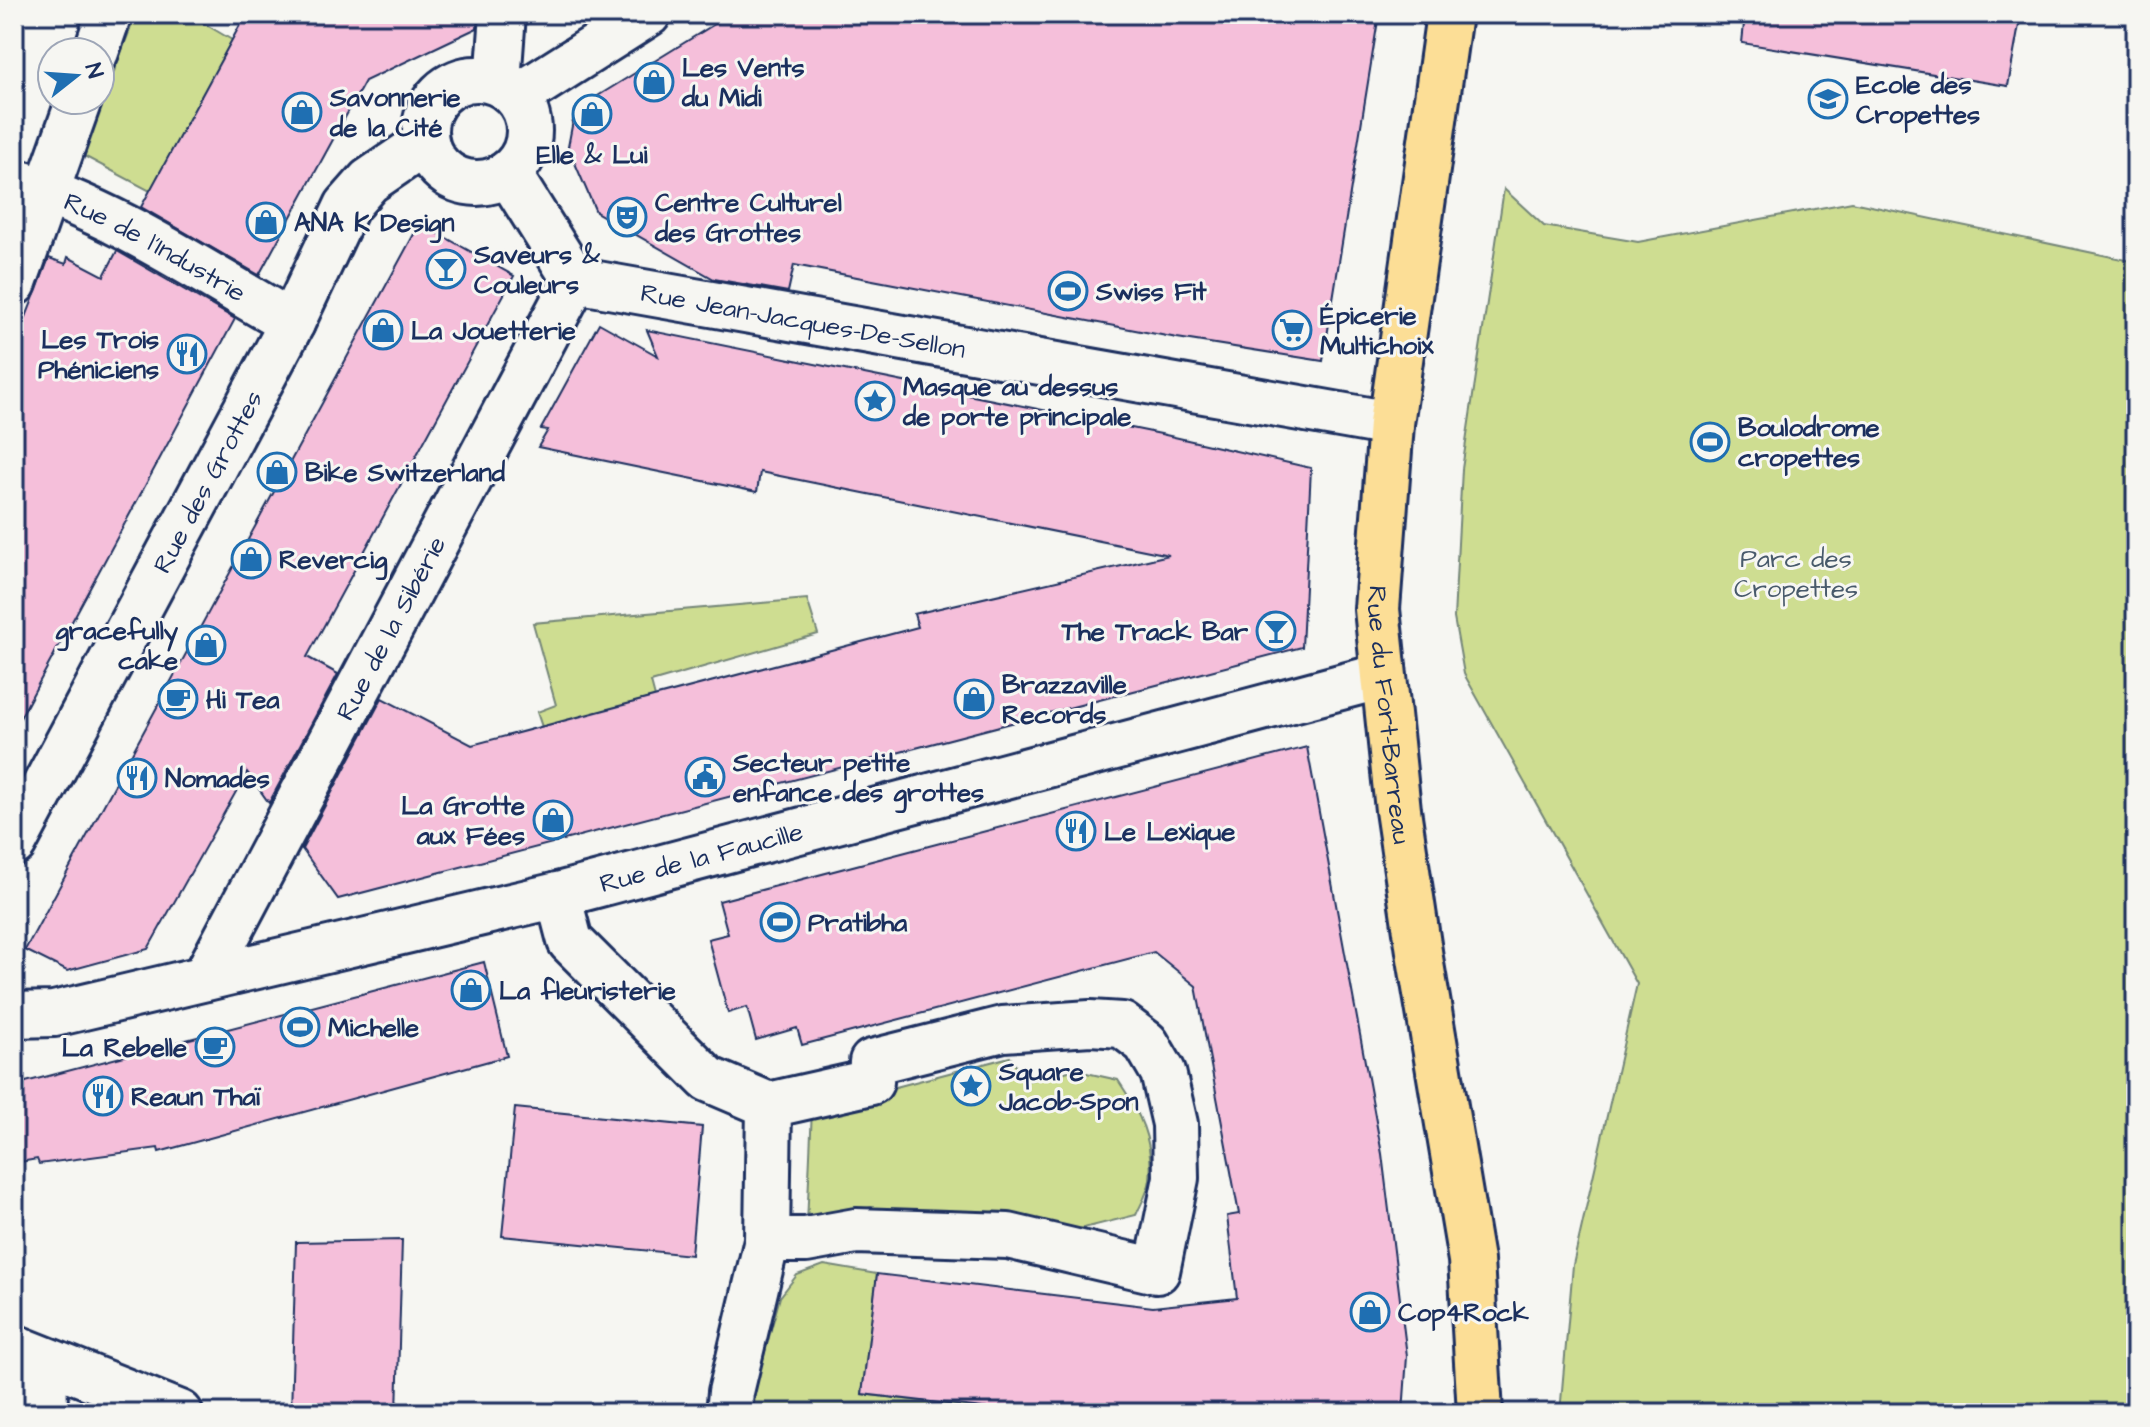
<svg xmlns="http://www.w3.org/2000/svg" width="2150" height="1427" viewBox="0 0 2150 1427" font-family="'Architects Daughter',sans-serif">
<style>
.green{fill:#cedd91;stroke:#748678;stroke-width:2}
.building{fill:#f5bfda;stroke:#1b2f5e;stroke-width:2}
.lines{fill:none;stroke-linecap:round;stroke-linejoin:round}
.minor-casing{stroke:#1b2f5e;stroke-width:50}
.major-casing{stroke:#1b2f5e;stroke-width:50}
.minor{stroke:#f6f6f2;stroke-width:44}
.major{stroke:#fcde96;stroke-width:44}
.labels{text-anchor:middle;stroke-width:6;stroke-linejoin:round;paint-order:stroke}
.poi-label{font-size:26px;font-weight:bold;fill:#1b2f5e;stroke:#f6f6f2;text-anchor:start}
.street-label{font-size:26px;fill:#1b2f5e;stroke:#f6f6f2}
.park-label{font-size:26px;fill:#485a6b;stroke:#f6f6f2}
</style>
<rect width="100%" height="100%" fill="#f6f6f2"/>
<filter id="ink" filterUnits="userSpaceOnUse"><feTurbulence type="fractalNoise" baseFrequency=".0125" numOctaves="2"/><feDisplacementMap in="SourceGraphic" scale="16" xChannelSelector="R" yChannelSelector="G"/><feConvolveMatrix kernelMatrix="1 2 1 2 8 2 1 2 1" color-interpolation-filters="sRGB"/></filter>
<g filter="url(#ink)">
<path class="green" d="M136,14H188L232,40L150,191L82,155Z
M1504,189L1544,226L1638,242L1852,202L2136,262V1413H1560L1573,1265L1637,984L1464,674L1454,618L1462,469Z
M807,599L818,634L651,682L655,697L542,727L537,712L556,705L533,623Z
M1010,1057L1026,1081L1073,1070L1118,1080C1139,1111 1154,1141 1150,1179C1149,1191 1141,1204 1136,1215L992,1251L871,1207L807,1225L812,1109Z
M824,1265L877,1274L862,1394L1026,1413H752V1398L780,1297L797,1275Z"/>
<path class="building" d="M246,14H478L477,28L365,81L259,275L141,207Z
M731,14H1379L1323,361L1177,338L794,265L788,292L714,279L596,212L568,147L575,110Z
M1745,14H2021L2008,86L1742,43Z
M420,223L514,276L307,657L338,674L269,803L247,772L148,949L67,971L25,950Z
M117,251L235,319L14,729V348L49,258L66,264L68,257L104,276Z
M599,323L658,356L647,330L1161,434L1311,468L1302,647L338,899L302,849L382,698L472,745L918,627L914,614L1169,555L760,472L757,492L538,447L548,430L541,429Z
M1307,747L1382,1154L1407,1356L1403,1413H1026L862,1394L877,1274L1153,1307L1237,1298L1227,1216L1239,1214L1196,986L1154,952L802,1045L797,1028L756,1040L747,1007L728,1013L708,939L728,934L719,901Z
M484,962L507,1056L159,1152L158,1148L39,1164L37,1159L14,1163V1085Z
M515,1108L702,1127L691,1255L502,1236Z
M402,1240L397,1413H291L296,1242Z"/>
<g class="lines">
<defs>
<g id="minor">
<path d="M96,52L109,14"/>
<circle cx="477" cy="131" r="52"/>
<path d="M498,82L503,14"/>
<path d="M517,97L648,14"/>
<path id="s1" d="M508,173L575,280L1391,424"/>
<path id="s2" d="M14,181C114,211 202,272 292,323"/>
<path d="M14,283L79,100"/>
<path id="s3" d="M14,843L292,323L347,206L369,181L426,142"/>
<path d="M558,895L570,941L708,1079L769,1105"/>
<path id="s4" d="M205,978L575,280"/>
<path id="s5" d="M14,1015L54,1014L558,895L1382,676"/>
<path d="M14,1347L180,1413"/>
<path d="M44,1360L45,1413"/>
<path d="M729,1413L731,1392L767,1240L769,1105L871,1082L872,1062L1003,1029L1090,1023L1122,1025L1146,1043L1163,1072L1175,1124L1176,1178L1157,1271L1008,1236L856,1231L806,1240H767"/>
</g>
<g id="major">
<path id="s6" d="M1449,14L1391,424L1377,609L1398,810L1420,958L1471,1260L1480,1413"/>
</g>
</defs>
<use href="#minor" class="minor-casing"/>
<use href="#major" class="major-casing"/>
<use href="#minor" class="minor"/>
<use href="#major" class="major"/>
</g>
</g>
<defs>
<symbol id="shop-ring" viewBox="-11 -11 22 22"><circle r="9.5" fill="#f6f6f2" stroke="#1f6fb2" stroke-width="1.5"/><path d="M-5-2.5h2.3a2.7 3.5 0 0 1 5.4 0H5L5.5 6h-11ZM-1.5-2.5h3a1.5 2.3 0 0 0-3 0Z" fill="#1f6fb2"/></symbol>
<symbol id="school-ring" viewBox="-11 -11 22 22"><circle r="9.5" fill="#f6f6f2" stroke="#1f6fb2" stroke-width="1.5"/><path d="M0-5L7-2L0 1L-7-2ZM-4 1L0 2.5L4 1V4Q0 6-4 4Z" fill="#1f6fb2"/></symbol>
<symbol id="theatre-ring" viewBox="-11 -11 22 22"><circle r="9.5" fill="#f6f6f2" stroke="#1f6fb2" stroke-width="1.5"/><path d="M-5-5.5Q0-4 5-5.5V0Q5 5 0 6Q-5 5-5 0ZM-3.3-2.5H-1v1.5H-3.3ZM1-2.5H3.3v1.5H1ZM-2.8 1Q0 5.5 2.8 1Z" fill="#1f6fb2"/></symbol>
<symbol id="bar-ring" viewBox="-11 -11 22 22"><circle r="9.5" fill="#f6f6f2" stroke="#1f6fb2" stroke-width="1.5"/><path d="M-6-5H6L.8 .8V4.5H3.5V6h-7V4.5H-.8V.8Z" fill="#1f6fb2"/></symbol>
<symbol id="stadium-ring" viewBox="-11 -11 22 22"><circle r="9.5" fill="#f6f6f2" stroke="#1f6fb2" stroke-width="1.5"/><path d="M0-5a6.5 5 0 1 0 0 10a6.5 5 0 1 0 0-10ZM-3.5-1.8h7v3.6h-7Z" fill="#1f6fb2"/></symbol>
<symbol id="supermarket-ring" viewBox="-11 -11 22 22"><circle r="9.5" fill="#f6f6f2" stroke="#1f6fb2" stroke-width="1.5"/><path d="M-6-5.5h2.5l.6 2H6L4.5 2H-2.5L-4.4-4H-6ZM-1.5 3.2a1.3 1.3 0 1 0 .1 0ZM3 3.2a1.3 1.3 0 1 0 .1 0Z" fill="#1f6fb2"/></symbol>
<symbol id="restaurant-ring" viewBox="-11 -11 22 22"><circle r="9.5" fill="#f6f6f2" stroke="#1f6fb2" stroke-width="1.5"/><path d="M-5-6h1v4h1v-4h1v4h1v-4h1v5L-1.5 .5V6h-2V.5L-5-1ZM5-6V6H3V1.5H1.5Q1.5-4 5-6Z" fill="#1f6fb2"/></symbol>
<symbol id="sight-ring" viewBox="-11 -11 22 22"><circle r="9.5" fill="#f6f6f2" stroke="#1f6fb2" stroke-width="1.5"/><path d="M0-6L1.8-2.2L6-1.7L2.9 1.2L3.7 5.4L0 3.3L-3.7 5.4L-2.9 1.2L-6-1.7L-1.8-2.2Z" fill="#1f6fb2"/></symbol>
<symbol id="cafe-ring" viewBox="-11 -11 22 22"><circle r="9.5" fill="#f6f6f2" stroke="#1f6fb2" stroke-width="1.5"/><path d="M-5.5-4.5H6V0H3Q3 3.5 0 3.5H-2.5Q-5.5 3.5-5.5 0ZM3-3.2v2h1.7v-2ZM-6 4.5H4V6H-6Z" fill="#1f6fb2"/></symbol>
<symbol id="civic-ring" viewBox="-11 -11 22 22"><circle r="9.5" fill="#f6f6f2" stroke="#1f6fb2" stroke-width="1.5"/><path d="M-.6-6.5H3V-4.5H.6V-3L4-1V1h2V6H-6V1h2V-1L-.6-3ZM-1.2 2.5V6h2.4V2.5Z" fill="#1f6fb2"/></symbol>
</defs>
<g fill-rule="evenodd">
<use href="#shop-ring" x="632" y="60" width="44" height="44"/>
<use href="#school-ring" x="1806" y="77" width="44" height="44"/>
<use href="#shop-ring" x="280" y="90" width="44" height="44"/>
<use href="#shop-ring" x="570" y="92" width="44" height="44"/>
<use href="#theatre-ring" x="605" y="195" width="44" height="44"/>
<use href="#shop-ring" x="244" y="200" width="44" height="44"/>
<use href="#bar-ring" x="424" y="247" width="44" height="44"/>
<use href="#stadium-ring" x="1046" y="269" width="44" height="44"/>
<use href="#shop-ring" x="361" y="308" width="44" height="44"/>
<use href="#supermarket-ring" x="1270" y="308" width="44" height="44"/>
<use href="#restaurant-ring" x="165" y="332" width="44" height="44"/>
<use href="#sight-ring" x="853" y="379" width="44" height="44"/>
<use href="#stadium-ring" x="1688" y="420" width="44" height="44"/>
<use href="#shop-ring" x="255" y="450" width="44" height="44"/>
<use href="#shop-ring" x="229" y="537" width="44" height="44"/>
<use href="#bar-ring" x="1254" y="609" width="44" height="44"/>
<use href="#shop-ring" x="184" y="623" width="44" height="44"/>
<use href="#cafe-ring" x="156" y="677" width="44" height="44"/>
<use href="#shop-ring" x="952" y="677" width="44" height="44"/>
<use href="#civic-ring" x="683" y="755" width="44" height="44"/>
<use href="#restaurant-ring" x="115" y="756" width="44" height="44"/>
<use href="#shop-ring" x="531" y="798" width="44" height="44"/>
<use href="#restaurant-ring" x="1054" y="809" width="44" height="44"/>
<use href="#stadium-ring" x="758" y="900" width="44" height="44"/>
<use href="#shop-ring" x="449" y="968" width="44" height="44"/>
<use href="#stadium-ring" x="278" y="1005" width="44" height="44"/>
<use href="#cafe-ring" x="193" y="1025" width="44" height="44"/>
<use href="#sight-ring" x="949" y="1064" width="44" height="44"/>
<use href="#restaurant-ring" x="81" y="1074" width="44" height="44"/>
<use href="#shop-ring" x="1348" y="1290" width="44" height="44"/>
</g>
<g class="labels">
<g class="poi-label">
<text x="682" y="76">Les Vents<tspan x="682" dy="30">du Midi</tspan></text>
<text x="1856" y="93">Ecole des<tspan x="1856" dy="30">Cropettes</tspan></text>
<text x="330" y="106">Savonnerie<tspan x="330" dy="30">de la Cité</tspan></text>
<text x="592" y="163" text-anchor="middle">Elle &amp; Lui</text>
<text x="655" y="211">Centre Culturel<tspan x="655" dy="30">des Grottes</tspan></text>
<text x="294" y="231">ANA K Design</text>
<text x="474" y="263">Saveurs &amp;<tspan x="474" dy="30">Couleurs</tspan></text>
<text x="1096" y="300">Swiss Fit</text>
<text x="1320" y="324">Épicerie<tspan x="1320" dy="30">Multichoix</tspan></text>
<text x="411" y="339">La Jouetterie</text>
<text x="159" y="348" text-anchor="end">Les Trois<tspan x="159" dy="30">Phéniciens</tspan></text>
<text x="903" y="395">Masque au dessus<tspan x="903" dy="30">de porte principale</tspan></text>
<text x="1738" y="436">Boulodrome<tspan x="1738" dy="30">cropettes</tspan></text>
<text x="305" y="481">Bike Switzerland</text>
<text x="279" y="568">Revercig</text>
<text x="178" y="639" text-anchor="end">gracefully<tspan x="178" dy="30">cake</tspan></text>
<text x="1248" y="640" text-anchor="end">The Track Bar</text>
<text x="1002" y="693">Brazzaville<tspan x="1002" dy="30">Records</tspan></text>
<text x="206" y="708">Hi Tea</text>
<text x="733" y="771">Secteur petite<tspan x="733" dy="30">enfance des grottes</tspan></text>
<text x="165" y="787">Nomades</text>
<text x="525" y="814" text-anchor="end">La Grotte<tspan x="525" dy="30">aux Fées</tspan></text>
<text x="1104" y="840">Le Lexique</text>
<text x="808" y="931">Pratibha</text>
<text x="499" y="999">La fleuristerie</text>
<text x="328" y="1036">Michelle</text>
<text x="187" y="1056" text-anchor="end">La Rebelle</text>
<text x="999" y="1080">Square<tspan x="999" dy="30">Jacob-Spon</tspan></text>
<text x="131" y="1105">Reaun Thaï</text>
<text x="1398" y="1321">Cop4Rock</text>
</g>
<g class="street-label">
<text dy="9" stroke="none"><textPath href="#s2" startOffset="156">Rue de l'Industrie</textPath></text>
<text dy="9" stroke="none"><textPath href="#s1" startOffset="358">Rue Jean-Jacques-De-Sellon</textPath></text>
<text dy="9" stroke="none"><textPath href="#s3" startOffset="410">Rue des Grottes</textPath></text>
<text dy="9" stroke="none"><textPath href="#s4" startOffset="396">Rue de la Sibérie</textPath></text>
<text dy="9" stroke="none"><textPath href="#s6" startOffset="706">Rue du Fort-Barreau</textPath></text>
<text dy="9" stroke="none"><textPath href="#s5" startOffset="706">Rue de la Faucille</textPath></text>
</g>
<g class="park-label">
<text x="1796" y="567">Parc des<tspan x="1796" dy="30">Cropettes</tspan></text>
</g>
</g>
<rect width="2150" height="1427" fill="none" stroke="#f6f6f2" stroke-width="48"/>
<rect x="24" y="24" width="2102" height="1379" fill="none" stroke="#1b2f5e" stroke-width="3" filter="url(#ink)"/>
<g transform="translate(76 76) rotate(73)"><circle r="38" fill="#f6f6f2" stroke="#9ea6b7" stroke-width="2"/>
<path d="M0-6L14 30L0 20L-14 30Z" fill="#1f6fb2"/>
<text y="-12" font-size="22" font-weight="bold" text-anchor="middle" fill="#1b2f5e">N</text>
</g>
</svg>
